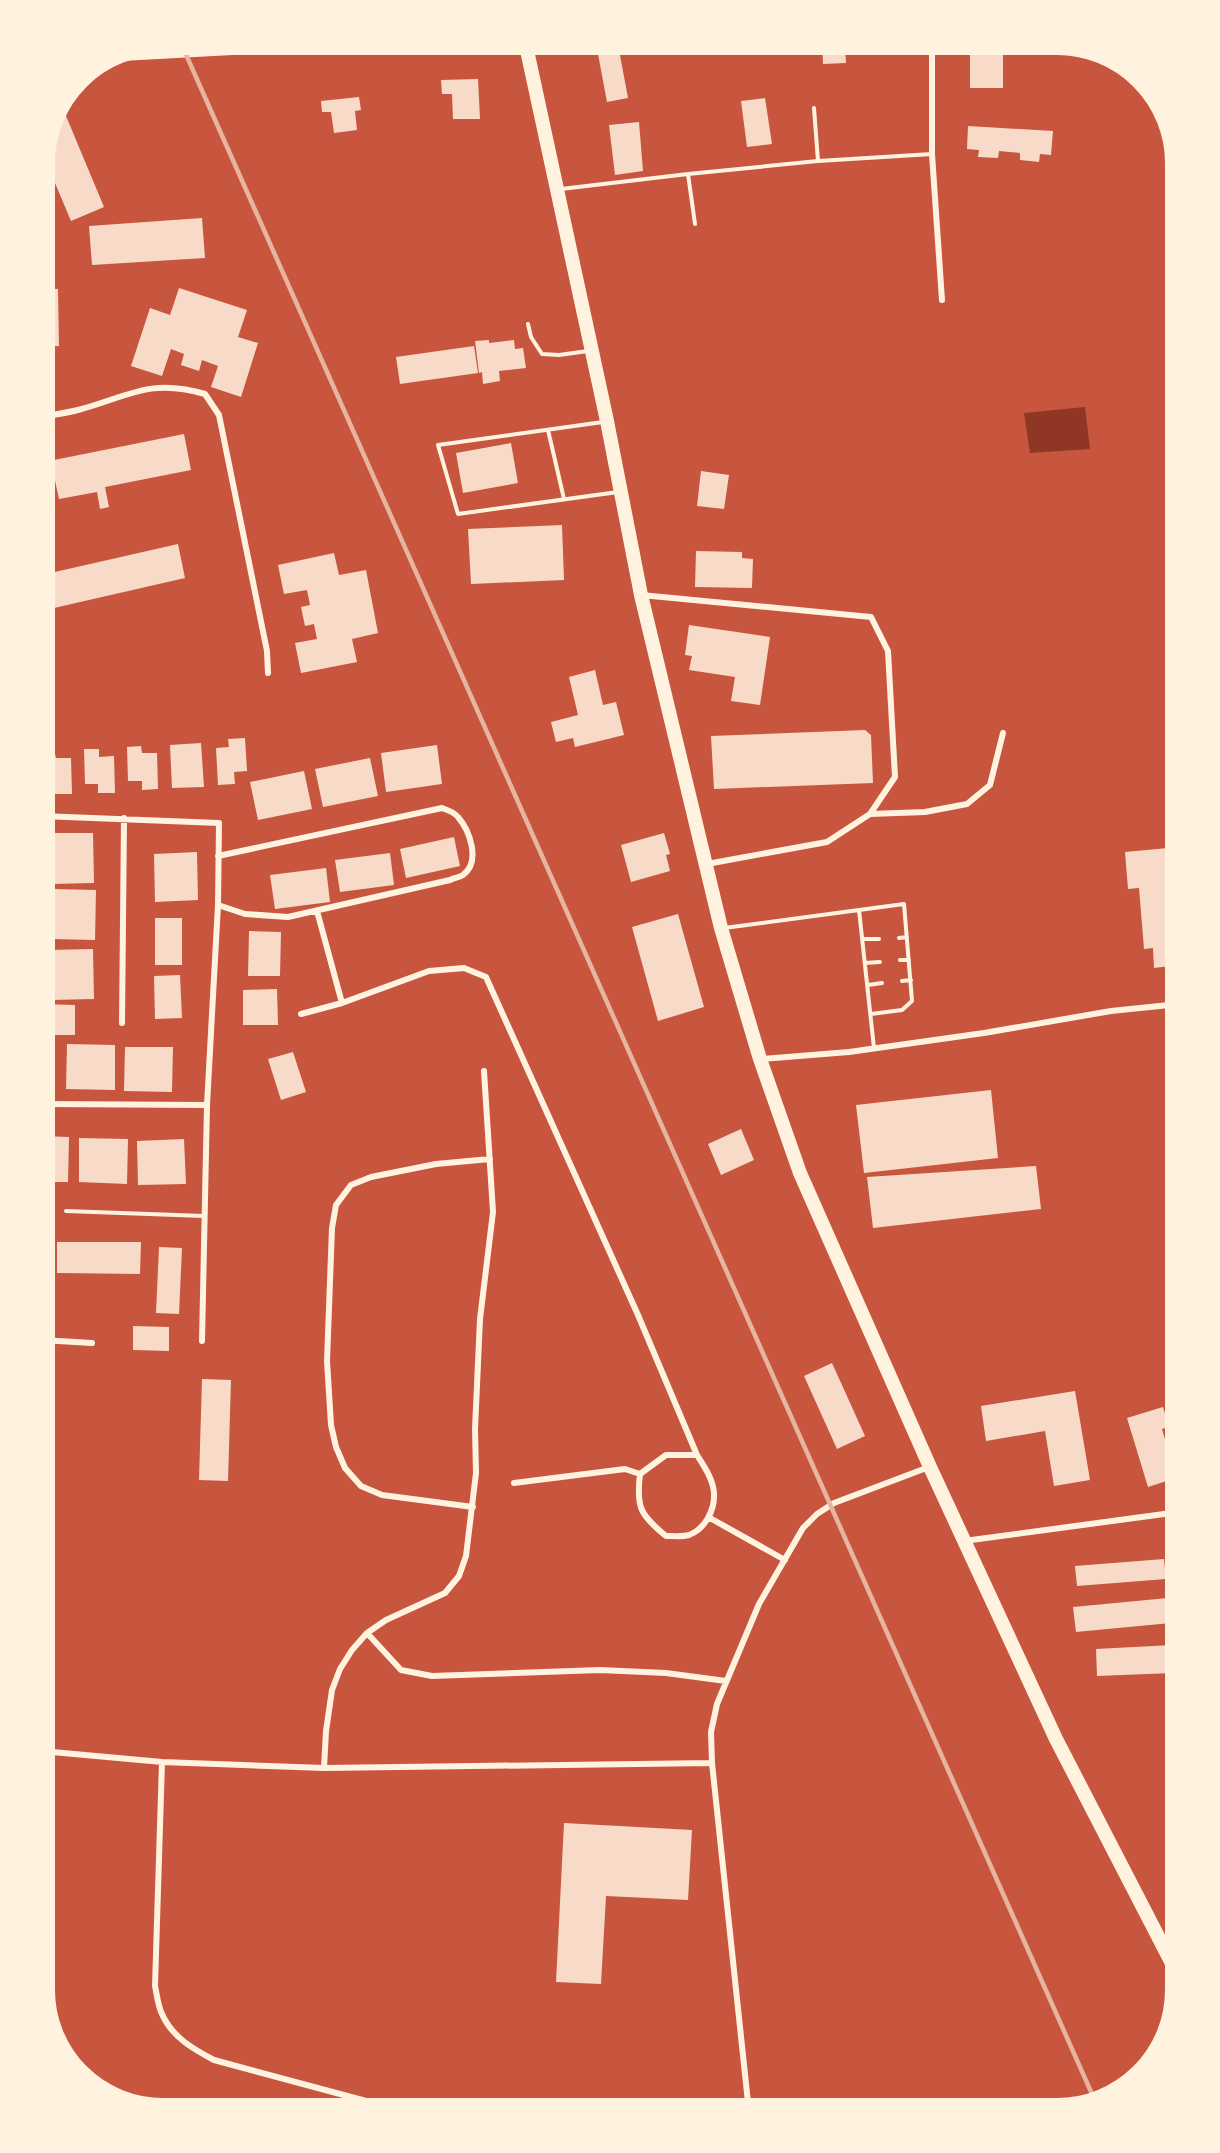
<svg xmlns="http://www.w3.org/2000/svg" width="1220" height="2153" viewBox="0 0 1220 2153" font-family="Helvetica,sans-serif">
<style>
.water{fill:#8f3625}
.building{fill:#f7dbc8}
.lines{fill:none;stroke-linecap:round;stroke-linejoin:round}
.service{stroke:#fff3e0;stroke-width:4}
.minor{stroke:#fff3e0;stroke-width:6}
.primary{stroke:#fff3e0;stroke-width:14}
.rail{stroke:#e9b49f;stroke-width:4.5}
.rim{fill:none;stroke:#fff3e0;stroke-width:8}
</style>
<rect width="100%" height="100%" fill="#c8553d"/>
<path class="water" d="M1085,407L1090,449L1030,453L1024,413Z"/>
<path class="building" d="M822,41H850V45H845L846,63L823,64Z
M970,44H1003V88H970Z
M619,50L628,98L607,102L598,54Z
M478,79L480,119H453L452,94H442L441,80Z
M359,97L361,110L355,111L357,130L334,133L331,112H322L321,101Z
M765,98L772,144L747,147L741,101Z
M61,104L104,207L71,221L42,152L53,109Z
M639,122L643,171L615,175L609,125Z
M968,126L1053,131L1051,155L1040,154L1039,162L1020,160V153L999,151L998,158L978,157L979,150L967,149Z
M202,218L205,258L92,265L89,226Z
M179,288L247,310L238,337L258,343L241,397L211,387L218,366L202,360L199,371L181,365L184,354L171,349L162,376L131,366L150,308L170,315Z
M41,289H58L59,346L41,347Z
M489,340V343L514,340L515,349L523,348L526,368L499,371L500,381L483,384L482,372L479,373L475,341Z
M474,346L478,373L400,384L396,357Z
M184,434L191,470L105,487L109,507L100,509L97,492L59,499L54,476L47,478L44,462Z
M511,443L518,483L463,493L456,453Z
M701,471L729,475L724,509L697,506Z
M562,525L564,580L471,584L468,529Z
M178,544L185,578L54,608L46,574Z
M696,551L742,552V558L753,559L752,588L695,587Z
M334,553L339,575L366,570L378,633L352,639L357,662L301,673L295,643L317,639L314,624L305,626L301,607L310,605L307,590L284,594L278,565Z
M689,625L770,637L760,705L731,701L735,677L689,670L692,656L685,655Z
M595,670L603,705L616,702L624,735L575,747L573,738L556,742L551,722L578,715L569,677Z
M865,730L871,735L873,783L714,789L711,736Z
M245,738L247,771L234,772L235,784L218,785L216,748L229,747L228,739Z
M201,743L204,787L172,788L170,745Z
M437,745L442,784L386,792L381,753Z
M141,746L142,753H157L158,789L142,790V781H128L127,747Z
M84,749H99V757L114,756L115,793H98V784H85Z
M41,754H55L56,758H71L72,794H55V784L42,785Z
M370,758L378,796L323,807L315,769Z
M304,771L312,809L258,820L250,782Z
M50,833H93L94,883L51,884Z
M664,833L670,854L666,855L670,871L631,882L621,845Z
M454,837L460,866L406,878L400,849Z
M1179,847V965L1154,968L1153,948L1144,949L1139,888L1128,889L1125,852Z
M197,852L198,900L155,902L154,854Z
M390,853L394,885L340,892L335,860Z
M326,868L330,902L275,909L270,875Z
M52,889L96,890L95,940L51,939Z
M678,914L704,1007L658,1021L632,927Z
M155,918H182V965H155Z
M249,931L281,932L280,976H248Z
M93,949L94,999L50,1000L49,950Z
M180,975L182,1018L155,1019L154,976Z
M277,989L278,1025H243V990Z
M41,1004L75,1005V1035H41Z
M67,1044L115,1045V1090L66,1089Z
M125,1047H173L172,1092L124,1091Z
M41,1051H51L52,1076L41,1077Z
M293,1052L306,1092L281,1100L268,1059Z
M991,1090L998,1158L864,1173L856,1105Z
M741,1129L754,1160L721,1175L708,1144Z
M41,1136L69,1137L68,1182H41Z
M79,1138L128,1139L127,1184L79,1182Z
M184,1139L186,1184L138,1185L137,1141Z
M1036,1166L1041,1209L873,1228L867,1177Z
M41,1201H49L47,1269H41Z
M57,1242H141L140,1274L57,1273Z
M159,1247L182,1248L179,1314L156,1313Z
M133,1326L169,1327V1351L133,1350Z
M832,1363L865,1436L837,1449L804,1376Z
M202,1379L231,1380L228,1481L199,1480Z
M1075,1391L1090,1480L1054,1486L1045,1431L986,1441L981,1406Z
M1163,1407L1169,1427L1162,1429L1176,1478L1148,1487L1127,1418Z
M1164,1559L1166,1579L1077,1586L1075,1566Z
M1168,1598L1171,1623L1076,1632L1073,1607Z
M1172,1645L1173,1673L1097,1676L1096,1649Z
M564,1823L692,1830L688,1900L606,1896L601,1984L556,1982Z"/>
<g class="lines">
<path class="service" d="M818,161L932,154
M688,174L695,224
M561,189L688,174L818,161L814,108
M528,324L531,337L542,354L559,355L588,351
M603,422L438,445L458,514L618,492
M548,430L564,499
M859,910L904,904L912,1001L902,1010L871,1014
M724,928L859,910L874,1048
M899,938L907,937
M863,939H879
M900,960H909
M865,963L880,962
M902,981L911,980
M868,985L882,983
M66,1211L204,1216"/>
<path class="minor" d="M932,41V154L942,300
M103,59L232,52L272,44L280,41
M41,417C53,415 66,413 78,410C130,396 149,378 205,394L219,415L267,651L268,673
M641,595L871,617L888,651L895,777L870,814L827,842L707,864
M870,814L925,812L967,804L990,785L1003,733
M41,816L219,823L218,905L207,1105
M218,905L245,914L288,917L450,880C454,878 460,877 463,875C481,862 470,831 458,817C454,812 448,810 442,808L218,856
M317,911L342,1003
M301,1014L342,1003L429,971L464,968L486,977L638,1315L697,1455H666L640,1474L625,1469L514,1483
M122,1023L124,818
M761,1059L849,1052L984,1033L1111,1011L1179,1004
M41,1104L207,1105L202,1341
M41,1340L92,1343
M640,1474C636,1507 640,1515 666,1536C673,1536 682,1537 689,1535C705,1529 715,1510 714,1493C713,1479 704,1466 697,1455
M473,1507L382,1495L361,1486L345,1468L336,1447L331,1425L327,1361L332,1228L336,1205L351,1185L371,1177L436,1164L490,1159
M710,1518L785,1560
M964,1541L1179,1512
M367,1633L401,1670L432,1676L600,1670L666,1673L726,1681
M41,1751L162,1762L324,1768L712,1763
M162,1762L155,1986C157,1995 158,2006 162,2014C172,2037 193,2049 214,2060L407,2112
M324,1768L326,1731L332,1690L340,1669L352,1650L367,1633L386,1620L445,1593L459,1576L466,1556L476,1473L475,1429L480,1319L493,1212L484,1071
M749,2112L712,1763L711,1732L717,1704L759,1604L803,1528L817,1514L834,1503L929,1467"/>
<path class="primary" d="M525,41L607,421L641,595L721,928L760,1059L800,1173L930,1467L1056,1739L1179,1977"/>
<path class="rail" d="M180,41L1096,2103"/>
</g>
<path d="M0 0H1220V2153H0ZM163 51H1057A112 112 0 0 1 1169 163V1990A112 112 0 0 1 1057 2102H163A112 112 0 0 1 51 1990V163A112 112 0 0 1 163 51Z" fill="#fff3e0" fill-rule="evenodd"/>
<path class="rim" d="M163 51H1057A112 112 0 0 1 1169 163V1990A112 112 0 0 1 1057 2102H163A112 112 0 0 1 51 1990V163A112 112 0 0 1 163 51Z"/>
</svg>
